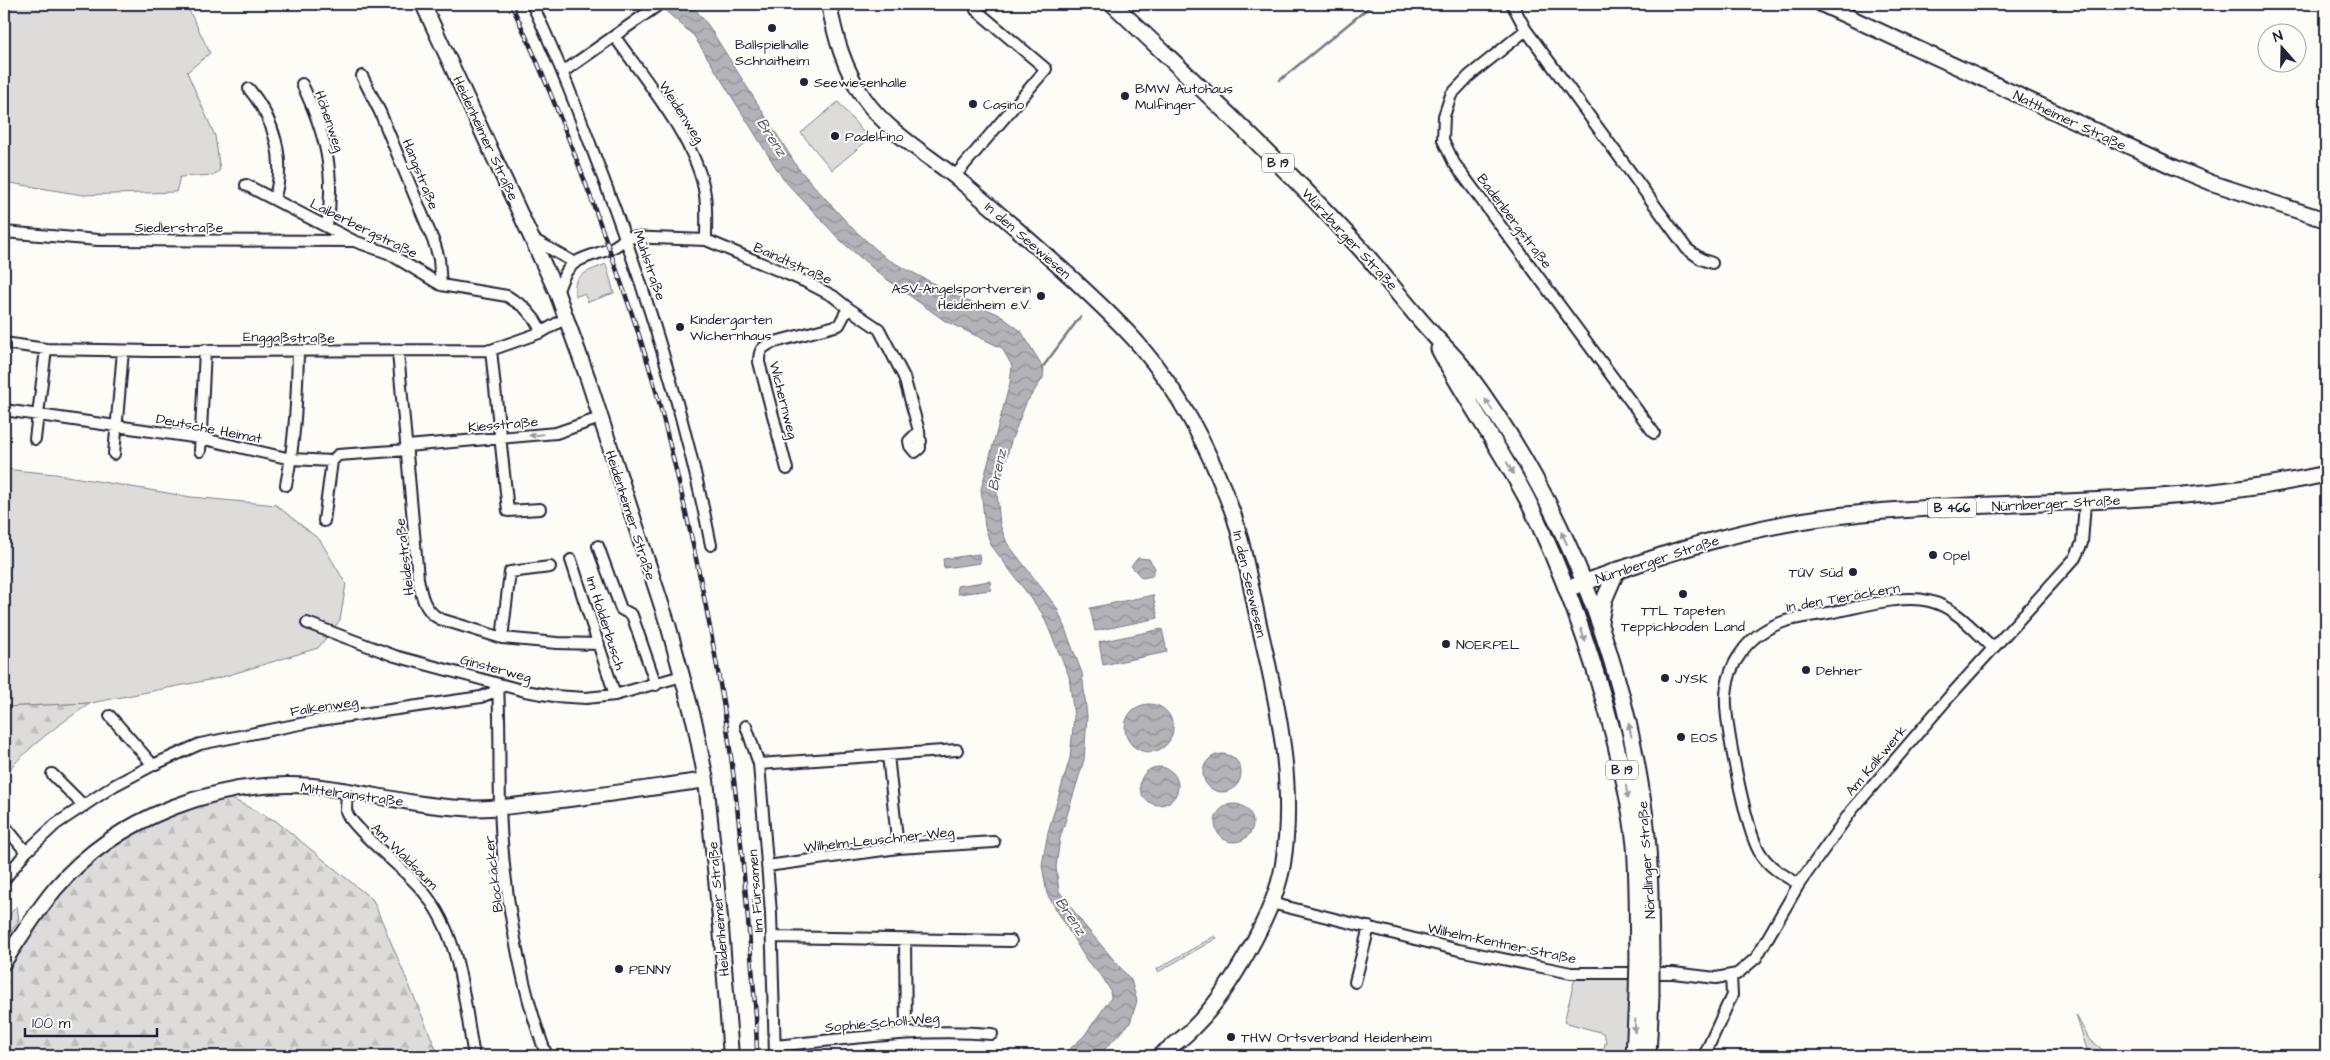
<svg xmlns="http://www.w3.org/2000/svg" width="2330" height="1060" viewBox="0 0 2330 1060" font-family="'Architects Daughter',sans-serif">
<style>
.green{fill:#dddcdb;stroke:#807f8b}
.forest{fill:url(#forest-firs);stroke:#807f8b}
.water{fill:url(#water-waves);stroke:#787885}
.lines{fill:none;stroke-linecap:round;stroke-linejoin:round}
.stream{stroke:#787885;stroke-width:2.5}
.street-casing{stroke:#22223b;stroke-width:14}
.secondary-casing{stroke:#22223b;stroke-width:18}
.primary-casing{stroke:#22223b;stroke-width:19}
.street{stroke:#fdfcf7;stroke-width:10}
.secondary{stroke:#fdfcf7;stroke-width:14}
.primary{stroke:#fdfcf7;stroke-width:15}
.rail-casing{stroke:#22223b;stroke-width:4.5}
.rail{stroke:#fdfcf7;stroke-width:2.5;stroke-dasharray:8;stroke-linecap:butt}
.primary-bridge-casing{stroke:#22223b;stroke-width:19;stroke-linecap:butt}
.primary-bridge{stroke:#fdfcf7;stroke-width:15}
.oneway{fill:#9a9aa2}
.poi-dot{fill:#22223b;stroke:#fdfcf7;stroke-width:2}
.labels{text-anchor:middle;stroke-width:4;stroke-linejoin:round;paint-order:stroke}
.shield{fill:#fdfcf7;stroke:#646373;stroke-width:1}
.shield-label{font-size:12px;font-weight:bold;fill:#22223b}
.poi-label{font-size:14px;fill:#22223b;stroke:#fdfcf7;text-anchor:start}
.street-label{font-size:14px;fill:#22223b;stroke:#fdfcf7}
.water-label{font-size:15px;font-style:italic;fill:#545466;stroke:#fdfcf7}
</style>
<defs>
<pattern id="forest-firs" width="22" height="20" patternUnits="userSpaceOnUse" patternTransform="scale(1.25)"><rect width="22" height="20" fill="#dddcdb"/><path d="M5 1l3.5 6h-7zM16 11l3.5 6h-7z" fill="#bdbcbd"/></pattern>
<pattern id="water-waves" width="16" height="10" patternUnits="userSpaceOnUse" patternTransform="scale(1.25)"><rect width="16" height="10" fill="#b2b2b7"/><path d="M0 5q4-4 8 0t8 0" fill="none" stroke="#909096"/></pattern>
</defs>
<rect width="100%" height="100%" fill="#fdfcf7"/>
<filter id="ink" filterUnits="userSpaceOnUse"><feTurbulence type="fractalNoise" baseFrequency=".02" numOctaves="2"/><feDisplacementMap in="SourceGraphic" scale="10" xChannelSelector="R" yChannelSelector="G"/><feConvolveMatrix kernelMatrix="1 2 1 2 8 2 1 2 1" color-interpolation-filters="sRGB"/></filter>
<g filter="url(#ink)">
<path class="green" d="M4,4H186L210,53L187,72L215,136L220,170L214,175L180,177L176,192L83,195L4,182Z
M838,102L869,139L832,170L801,133Z
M606,264L614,293L588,302L584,294L576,296C569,275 590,271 606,264Z
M4,469L55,474L191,497L276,505L320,540L346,584L340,620L318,648L219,678L91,703L4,707Z
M1215,936L1217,938L1158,972L1157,969Z
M1632,977L1630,1056H1602L1606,1040L1603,1033L1564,1022L1575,978Z
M2076,1015L2089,1039L2111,1056H2089Z"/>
<path class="forest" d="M91,703C56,726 32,744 4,775V707Z
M228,797L276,821L373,900L439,1056H4C4,1038 4,1021 4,1003C4,996 2,987 4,980C6,970 21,951 27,941C76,861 137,819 228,797Z
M17,906L19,920L4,943V921Z"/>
<path class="water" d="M661,4H691L708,25L798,168L852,228L887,259L963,299L998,314L1021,331L1044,369L1043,378L1026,403L1011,441L997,493L1000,525L1007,543L1057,608L1082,673L1087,716L1084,760L1060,838L1056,867L1059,891L1084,925L1131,980L1137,1001L1130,1023L1098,1056H1062L1084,1036L1111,998L1110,990L1103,978L1087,961L1047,894L1042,865L1048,832L1070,758L1074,717L1069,676L1042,613L991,545L985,527L981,489L1010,383L1012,366L1002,348L945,321L881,275L841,241L783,179L694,36L659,5Z
M979,554L980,563L944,568L943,559Z
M1138,558L1149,559L1155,568L1152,576L1142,578L1131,566Z
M990,581L991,590L958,594L957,586Z
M1153,595L1158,618L1095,631L1090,608Z
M1162,629L1167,652L1103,665L1099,642Z
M1125 728a24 24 0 1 1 48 0a24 24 0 1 1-48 0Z
M1203 773a19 19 0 1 1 38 0a19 19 0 1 1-38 0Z
M1140 786a19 19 0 1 1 38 0a19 19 0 1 1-38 0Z
M1215 823a19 19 0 1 1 38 0a19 19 0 1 1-38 0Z"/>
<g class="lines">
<path class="stream" d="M1280,80L1373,4
M1042,368L1080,317"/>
<defs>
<path id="street" d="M532,4C556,53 575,103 594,154C644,282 684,411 711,545
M1512,4L1526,30L1687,249L1701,259L1712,263
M1526,30L1469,76L1451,95L1444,116L1443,140L1454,163L1654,433
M615,37C645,80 698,142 705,195C707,210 706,225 706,240
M563,72L657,6
M362,76L380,112L435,245L439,259L441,285
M302,84C325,132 336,173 327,226
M249,89C274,119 287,161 274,199
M954,177L1046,69L976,10L975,4
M246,185L354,241L388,253L441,285L507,296L524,307L535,320L542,332
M4,232L98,240L354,241
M626,237L706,240L806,282L833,296L848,308L879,329L904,377L919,431L920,448L915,452L910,446L909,441L915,435L921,441
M533,239L575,263
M557,293C561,282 565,269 576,262C593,252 613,253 626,237
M4,343L46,349L152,351L491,350L542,332L566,318
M491,350L508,511L540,509
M398,352L418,578C421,595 424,611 440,619L502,638L557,643L599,644
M4,410L200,438L291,459L332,461L338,455L407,450
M35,439L46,349
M407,446L556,433L600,418
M200,451L205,350
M114,454L123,351
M787,469L759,362C759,351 761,348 771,343L839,325L848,308
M286,485C295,441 297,397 298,352
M324,521L332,461
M598,546L621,609L632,615L656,685
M571,560L615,695
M307,623L395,656L525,691L554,696L586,698L615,695L682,676
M502,638L510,572L550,567
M498,684C500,725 499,765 500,806C502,881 519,986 547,1056
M110,716L153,765
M746,726L759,764L771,913L775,1056
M888,755L898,848
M759,764L957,750
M52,774L84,806
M347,791L346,811L349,817C370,845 400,864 422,890C462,937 463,999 474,1056
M4,825L26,852
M767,866L898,848L994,842
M4,880L26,852L56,824L115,785L153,765L200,744L320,720L481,697L493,692L498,684
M1799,884C1783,875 1768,867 1759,851C1746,829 1724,721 1726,695C1727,680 1732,665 1741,653C1750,639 1765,629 1780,623C1795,617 1812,616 1828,613C1857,608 1900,594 1929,601C1955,607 1974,630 1993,648
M1271,903L1459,950L1571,973H1673L1716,978L1737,974L1756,958L1799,884L1852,810L1949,697L2075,558L2082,543L2085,503
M772,937L1011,941
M905,940L906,1033
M1355,982L1369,927
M775,1046C847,1039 919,1028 992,1034
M1704,1056L1732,995L1731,976"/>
<path id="secondary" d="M423,4L557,293L588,379L669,628L695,724L706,780L721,928L731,1056
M829,4C835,37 844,69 864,98C886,130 923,152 954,176C995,209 1034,244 1073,279C1096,301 1120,322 1140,346C1182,395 1212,455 1234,516C1246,554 1252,595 1261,633C1279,709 1295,786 1283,864C1275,913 1228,994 1193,1028C1183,1039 1170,1047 1159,1056
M1821,4L2176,168L2212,183L2326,220
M4,962C20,937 36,912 55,889C116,817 220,778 313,786C363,791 412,806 463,808C487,810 512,806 536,803C593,797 649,788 706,780"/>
<path id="primary" d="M1113,4C1195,83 1280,161 1357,245C1383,273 1405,304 1431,332C1442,345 1455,356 1465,370C1561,498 1623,652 1644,810C1651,859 1650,909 1651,958
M1439,349C1466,400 1500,448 1527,499C1564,574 1592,653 1613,733C1622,770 1631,807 1635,845C1638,882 1637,920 1638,958
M1567,589C1655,556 1742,527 1836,516C1999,497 2165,510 2326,474
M1600,622L1604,600L1617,570
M1634,1056L1637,995
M1648,1056L1651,996"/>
</defs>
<use href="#street" class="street-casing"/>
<use href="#secondary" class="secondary-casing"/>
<use href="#primary" class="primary-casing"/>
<use href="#street" class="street"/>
<use href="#secondary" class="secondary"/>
<use href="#primary" class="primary"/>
<defs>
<path id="rail" d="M511,4C541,67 567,133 591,198C614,263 640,332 658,398C689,518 716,641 732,764C743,848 749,932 756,1016L757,1056"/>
</defs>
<use href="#rail" class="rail-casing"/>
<use href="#rail" class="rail"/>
<defs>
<path id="primary-bridge" d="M1651,958V996
M1637,995L1638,958"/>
</defs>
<use href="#primary-bridge" class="primary-bridge-casing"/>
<use href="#primary-bridge" class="primary-bridge"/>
</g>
<defs><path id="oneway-solid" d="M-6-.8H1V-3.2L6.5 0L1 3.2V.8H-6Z" transform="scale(1.25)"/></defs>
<g class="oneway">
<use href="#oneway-solid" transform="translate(1489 405) rotate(-124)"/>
<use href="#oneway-solid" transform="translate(536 435) rotate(174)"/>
<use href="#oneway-solid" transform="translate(1510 468) rotate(61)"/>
<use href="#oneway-solid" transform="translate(1564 538) rotate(-115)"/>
<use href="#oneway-solid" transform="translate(1583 635) rotate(71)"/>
<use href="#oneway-solid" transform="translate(1630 730) rotate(-102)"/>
<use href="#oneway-solid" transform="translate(1627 792) rotate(79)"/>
<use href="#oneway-solid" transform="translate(1635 1026) rotate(93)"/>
</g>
</g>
<g class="poi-dot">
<circle cx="772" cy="28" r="5"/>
<circle cx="804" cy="82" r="5"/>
<circle cx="1125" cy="96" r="5"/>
<circle cx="973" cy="104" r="5"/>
<circle cx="835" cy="136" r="5"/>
<circle cx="1041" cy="296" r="5"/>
<circle cx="680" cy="327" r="5"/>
<circle cx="1933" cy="555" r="5"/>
<circle cx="1853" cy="572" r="5"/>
<circle cx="1683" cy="594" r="5"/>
<circle cx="1446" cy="644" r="5"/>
<circle cx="1806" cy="670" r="5"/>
<circle cx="1665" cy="678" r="5"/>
<circle cx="1681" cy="737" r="5"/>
<circle cx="619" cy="969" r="5"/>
<circle cx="1231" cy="1037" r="5"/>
</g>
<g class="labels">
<g class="shield">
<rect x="1262" y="153.5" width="32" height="19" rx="4"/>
<rect x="1928" y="498.5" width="48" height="19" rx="4"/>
<rect x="1606" y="760.5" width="32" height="19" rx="4"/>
</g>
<g class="shield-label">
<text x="1278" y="167">B 19</text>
<text x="1952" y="512">B 466</text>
<text x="1622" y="774">B 19</text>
</g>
<g class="poi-label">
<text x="772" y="49" text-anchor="middle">Ballspielhalle<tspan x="772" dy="16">Schnaitheim</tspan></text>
<text x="814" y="87">Seewiesenhalle</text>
<text x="1135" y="93">BMW Autohaus<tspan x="1135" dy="16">Mulfinger</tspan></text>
<text x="983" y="109">Casino</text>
<text x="845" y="141">Padelfino</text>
<text x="1031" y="293" text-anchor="end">ASV-Angelsportverein<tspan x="1031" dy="16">Heidenheim e.V.</tspan></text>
<text x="690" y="324">Kindergarten<tspan x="690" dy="16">Wichernhaus</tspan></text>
<text x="1943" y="560">Opel</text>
<text x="1843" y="577" text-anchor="end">TÜV Süd</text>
<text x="1683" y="615" text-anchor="middle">TTL Tapeten<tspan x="1683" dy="16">Teppichboden Land</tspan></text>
<text x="1456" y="649">NOERPEL</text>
<text x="1816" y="675">Dehner</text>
<text x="1675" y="683">JYSK</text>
<text x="1691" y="742">EOS</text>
<text x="629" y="974">PENNY</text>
<text x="1241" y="1042">THW Ortsverband Heidenheim</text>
</g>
<g class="street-label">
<text transform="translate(682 112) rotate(57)" y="5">Weidenweg</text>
<text transform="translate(2070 120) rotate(25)" y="5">Nattheimer Straße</text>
<text transform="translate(330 121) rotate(71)" y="5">Höhenweg</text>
<text transform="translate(486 138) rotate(65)" y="5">Heidenheimer Straße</text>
<text transform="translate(421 174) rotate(68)" y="5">Hangstraße</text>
<text transform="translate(1515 221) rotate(53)" y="5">Badenbergstraße</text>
<text x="179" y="232">Siedlerstraße</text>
<text transform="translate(364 228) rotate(26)" y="5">Laiberbergstraße</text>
<text transform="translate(1350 239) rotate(47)" y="5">Würzburger Straße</text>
<text transform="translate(1028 240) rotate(41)" y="5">In den Seewiesen</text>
<text transform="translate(793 263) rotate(24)" y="5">Baindtstraße</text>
<text transform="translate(650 265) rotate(71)" y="5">Mühlstraße</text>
<text transform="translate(289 337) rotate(1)" y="5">Enggaßstraße</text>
<text transform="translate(784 400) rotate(76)" y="5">Wichernweg</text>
<text transform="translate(503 424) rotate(-5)" y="5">Kiesstraße</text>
<text transform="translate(209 428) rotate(11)" y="5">Deutsche Heimat</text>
<text transform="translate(2056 503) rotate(-3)" y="5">Nürnberger Straße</text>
<text transform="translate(631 515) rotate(72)" y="5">Heidenheimer Straße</text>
<text transform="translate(404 557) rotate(-97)" y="5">Heidestraße</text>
<text transform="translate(1657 559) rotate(-18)" y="5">Nürnberger Straße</text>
<text transform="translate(1250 584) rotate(77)" y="5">In den Seewiesen</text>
<text transform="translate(1843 597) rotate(-10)" y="5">In den Tieräckern</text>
<text transform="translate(606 623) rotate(72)" y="5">Im Holderbusch</text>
<text transform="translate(496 668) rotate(15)" y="5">Ginsterweg</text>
<text transform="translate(324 706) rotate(-9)" y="5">Falkenweg</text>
<text transform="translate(1876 760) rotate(-50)" y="5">Am Kalkwerk</text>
<text transform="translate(352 794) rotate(8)" y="5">Mittelrainstraße</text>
<text transform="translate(879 839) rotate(-6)" y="5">Wilhelm-Leuschner-Weg</text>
<text transform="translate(405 856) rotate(45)" y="5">Am Waldsaum</text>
<text transform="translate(1646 860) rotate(-94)" y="5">Nördlinger Straße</text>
<text transform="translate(493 874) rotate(-97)" y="5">Blockäcker</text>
<text transform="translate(755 891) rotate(-94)" y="5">Im Fürsamen</text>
<text transform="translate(718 909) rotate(-95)" y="5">Heidenheimer Straße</text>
<text transform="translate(1502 943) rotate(12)" y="5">Wilhelm-Kentner-Straße</text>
<text transform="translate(882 1022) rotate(-5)" y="5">Sophie-Scholl-Weg</text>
</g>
<g class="water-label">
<text transform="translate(772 137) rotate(57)" y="5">Brenz</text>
<text transform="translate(997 470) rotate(-78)" y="5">Brenz</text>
<text transform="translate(1071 916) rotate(56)" y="5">Brenz</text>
</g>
</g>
<rect width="2330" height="1060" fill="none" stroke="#fdfcf7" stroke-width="20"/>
<rect x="10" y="10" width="2310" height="1040" fill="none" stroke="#22223b" stroke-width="2" filter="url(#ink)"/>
<g transform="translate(2282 48) rotate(340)"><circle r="24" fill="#fdfcf7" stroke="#a5a5ac"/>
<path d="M0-4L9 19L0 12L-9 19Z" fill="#22223b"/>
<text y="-8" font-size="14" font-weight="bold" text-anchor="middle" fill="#22223b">N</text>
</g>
<path d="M25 1028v8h132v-8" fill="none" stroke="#22223b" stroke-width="2.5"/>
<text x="32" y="1028" font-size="15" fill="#22223b" stroke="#fdfcf7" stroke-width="4" paint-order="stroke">100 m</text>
</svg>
